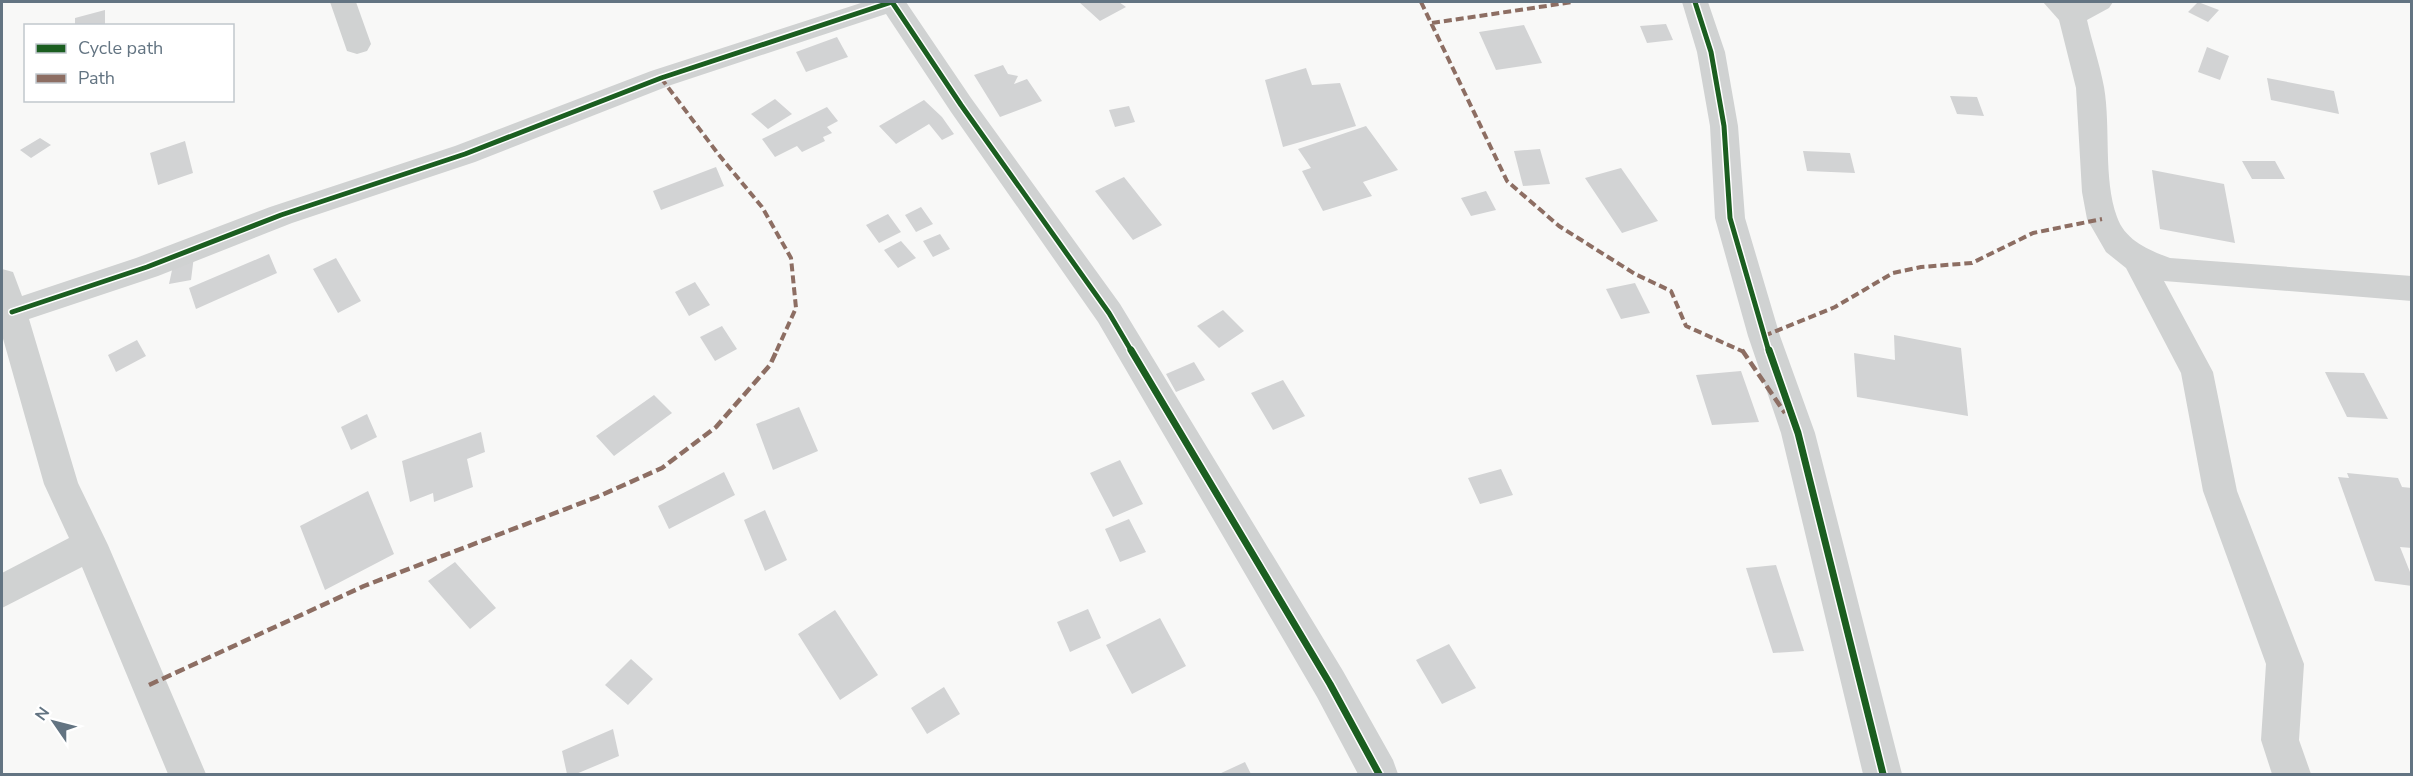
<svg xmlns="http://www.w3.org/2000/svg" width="2413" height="776" viewBox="0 0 2413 776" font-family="'Nunito Sans',sans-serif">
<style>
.building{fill:#d2d3d4}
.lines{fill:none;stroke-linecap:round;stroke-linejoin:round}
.street{fill:#d0d2d2;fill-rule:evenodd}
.quiet-far1{stroke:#8d6e63;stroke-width:4;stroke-dasharray:8 4;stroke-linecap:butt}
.quiet{stroke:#8d6e63;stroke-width:4.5;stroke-dasharray:10 4.5;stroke-linecap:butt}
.cycleway-far1-casing{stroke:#fff;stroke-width:8}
.cycleway-casing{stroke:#fff;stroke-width:10}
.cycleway-far1{stroke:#1b5e20;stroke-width:5}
.cycleway{stroke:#1b5e20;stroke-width:7}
</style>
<rect width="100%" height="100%" fill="#f8f8f7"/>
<path class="building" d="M1079,2H1119L1126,7L1100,21Z
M2198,2L2219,10L2208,22L2188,12Z
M105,10V26H75V18Z
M1666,24L1673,40L1647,43L1640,26Z
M1524,25L1542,63L1496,70L1479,32Z
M837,37L848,57L806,72L796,52Z
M2207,47L2229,56L2220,80L2198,72Z
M1003,65L1008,74L1018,76L1014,84L1027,79L1042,101L1000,117L974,75Z
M1306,68L1312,85L1340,83L1356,126L1283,147L1265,80Z
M2267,78L2334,91L2339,114L2271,100Z
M1950,96L1977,97L1984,116L1957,114Z
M775,99L792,114L768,129L751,114Z
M924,100L942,117L954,134L942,140L929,124L896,144L879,126Z
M1129,106L1135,122L1115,127L1109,110Z
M827,107L838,121L827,127L832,133L823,137L825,141L802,152L797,146L775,157L762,139Z
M1366,126L1398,170L1363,182L1372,196L1323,211L1302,171L1311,168L1298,149Z
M40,138L51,145L31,158L20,150Z
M185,141L193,173L158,185L150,153Z
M1540,149L1550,184L1523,186L1514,151Z
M1803,151L1850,153L1855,173L1807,171Z
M2242,161H2275L2285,179H2252Z
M716,167L724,186L661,210L653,191Z
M1621,168L1658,221L1622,233L1585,178Z
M2152,170L2224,184L2235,243L2160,229Z
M1124,177L1162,225L1133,240L1095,191Z
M1486,191L1496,210L1471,216L1461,198Z
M921,207L933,224L916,232L905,215Z
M888,214L901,232L879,243L866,225Z
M940,234L950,249L933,257L923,241Z
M901,241L916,258L898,268L884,250Z
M269,254L277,273L196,309L189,288Z
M194,256L191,280L169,284L174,261Z
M336,258L361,301L338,313L313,269Z
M695,282L710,305L689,316L675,292Z
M1635,283L1650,313L1621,319L1606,289Z
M1223,310L1244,331L1219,348L1197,326Z
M722,326L737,349L715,361L700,337Z
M1894,335L1961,348L1968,416L1857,397L1854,353L1895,360Z
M137,340L146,356L116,372L108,355Z
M1194,362L1205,380L1176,392L1166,374Z
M1741,371L1759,422L1712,425L1696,375Z
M2325,372L2364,373L2388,419L2347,417Z
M1283,380L1305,416L1273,430L1251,393Z
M654,395L672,413L614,456L596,436Z
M799,407L818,451L773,470L756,424Z
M367,414L377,437L351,450L341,427Z
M481,432L485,452L467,459L473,487L434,502L433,493L410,502L402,461Z
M1120,460L1143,504L1113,517L1090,473Z
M1501,469L1513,495L1480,504L1468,478Z
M724,472L735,495L669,529L658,506Z
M2347,473L2398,478L2402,487L2412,488V548L2400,547L2412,577V586L2375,581L2338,477L2349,478Z
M368,491L394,554L325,590L300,526Z
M765,510L787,560L765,571L744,520Z
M1129,519L1146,552L1120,562L1105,529Z
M455,562L496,608L470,629L428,581Z
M1776,565L1804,651L1773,653L1746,568Z
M1088,609L1101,638L1070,652L1057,622Z
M835,610L878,675L840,700L798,634Z
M1160,618L1186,666L1132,694L1106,645Z
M1449,644L1476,688L1442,704L1416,660Z
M631,659L653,679L628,705L605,685Z
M944,687L960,714L927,734L911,708Z
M613,729L619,756L576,774H567L562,751Z
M1245,762L1251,774H1219Z"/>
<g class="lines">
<path class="street" d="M330,2H356L371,44L367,51L357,54L347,51Z
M864,2H906L971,98L1120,304L1343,671L1393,760L1398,774H1358L1317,697L1098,322L951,112L886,14L671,85L475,162L292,223L158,276L29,319L78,483L108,545L206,774H168L82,567L2,608V573L69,538L44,484L2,335V269L13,272L22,296L136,258L270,207L455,146L651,71Z
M1682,2H1708L1725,52L1738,126L1745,218L1780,336L1815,433L1902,774H1863L1781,433L1748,336L1715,218L1710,126L1697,52Z
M2043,2H2113L2109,8L2087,20C2092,42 2100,65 2104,87C2111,128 2103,178 2117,217C2125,240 2148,250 2170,258L2412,276V301L2164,281L2213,372L2237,491L2304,664L2299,740L2311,774H2272L2261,740L2266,664L2203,491L2181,373L2126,268L2106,252L2087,219L2082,192L2076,88L2059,20Z"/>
<path class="quiet-far1" d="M1421,2L1507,181L1559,226L1635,274L1671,291L1686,326L1744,352
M1432,23L1573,2
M661,78L719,155L762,207L791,258L796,308L776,352
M1764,336L1835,307L1893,273L1921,267L1972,263L2033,233L2102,219"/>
<path class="quiet" d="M1742,350L1785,413
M149,685L364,586L597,497L662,468L716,427L770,365L777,350"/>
<defs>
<path id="cycleway-far1" d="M892,2L961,105L1109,313L1132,352
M1695,2L1711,52L1724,126L1730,218L1769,352
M12,312L147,267L281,215L465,154L661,78L892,2"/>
<path id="cycleway" d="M1131,350L1330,684L1379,774
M1769,350L1798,433L1883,774"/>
</defs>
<use href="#cycleway-far1" class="cycleway-far1-casing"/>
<use href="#cycleway" class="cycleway-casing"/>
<use href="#cycleway-far1" class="cycleway-far1"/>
<use href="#cycleway" class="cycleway"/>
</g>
<rect width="2413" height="776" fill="none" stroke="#637482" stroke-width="6"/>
<rect x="24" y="24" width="210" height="78" fill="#ffffff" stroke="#c1c7cd" stroke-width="1.5"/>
<rect x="36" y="44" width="30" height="9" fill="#1b5e20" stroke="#c1c7cd" stroke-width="1.5"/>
<text x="78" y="54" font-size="18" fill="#637482">Cycle path</text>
<rect x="36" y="74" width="30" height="9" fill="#8d6e63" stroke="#c1c7cd" stroke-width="1.5"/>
<text x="78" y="84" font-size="18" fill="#637482">Path</text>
<g transform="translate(54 722) rotate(305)" stroke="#ffffff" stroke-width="4.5" paint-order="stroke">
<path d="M0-4.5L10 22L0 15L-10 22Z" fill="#637482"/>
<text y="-9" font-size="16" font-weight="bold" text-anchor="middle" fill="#637482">N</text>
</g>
</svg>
